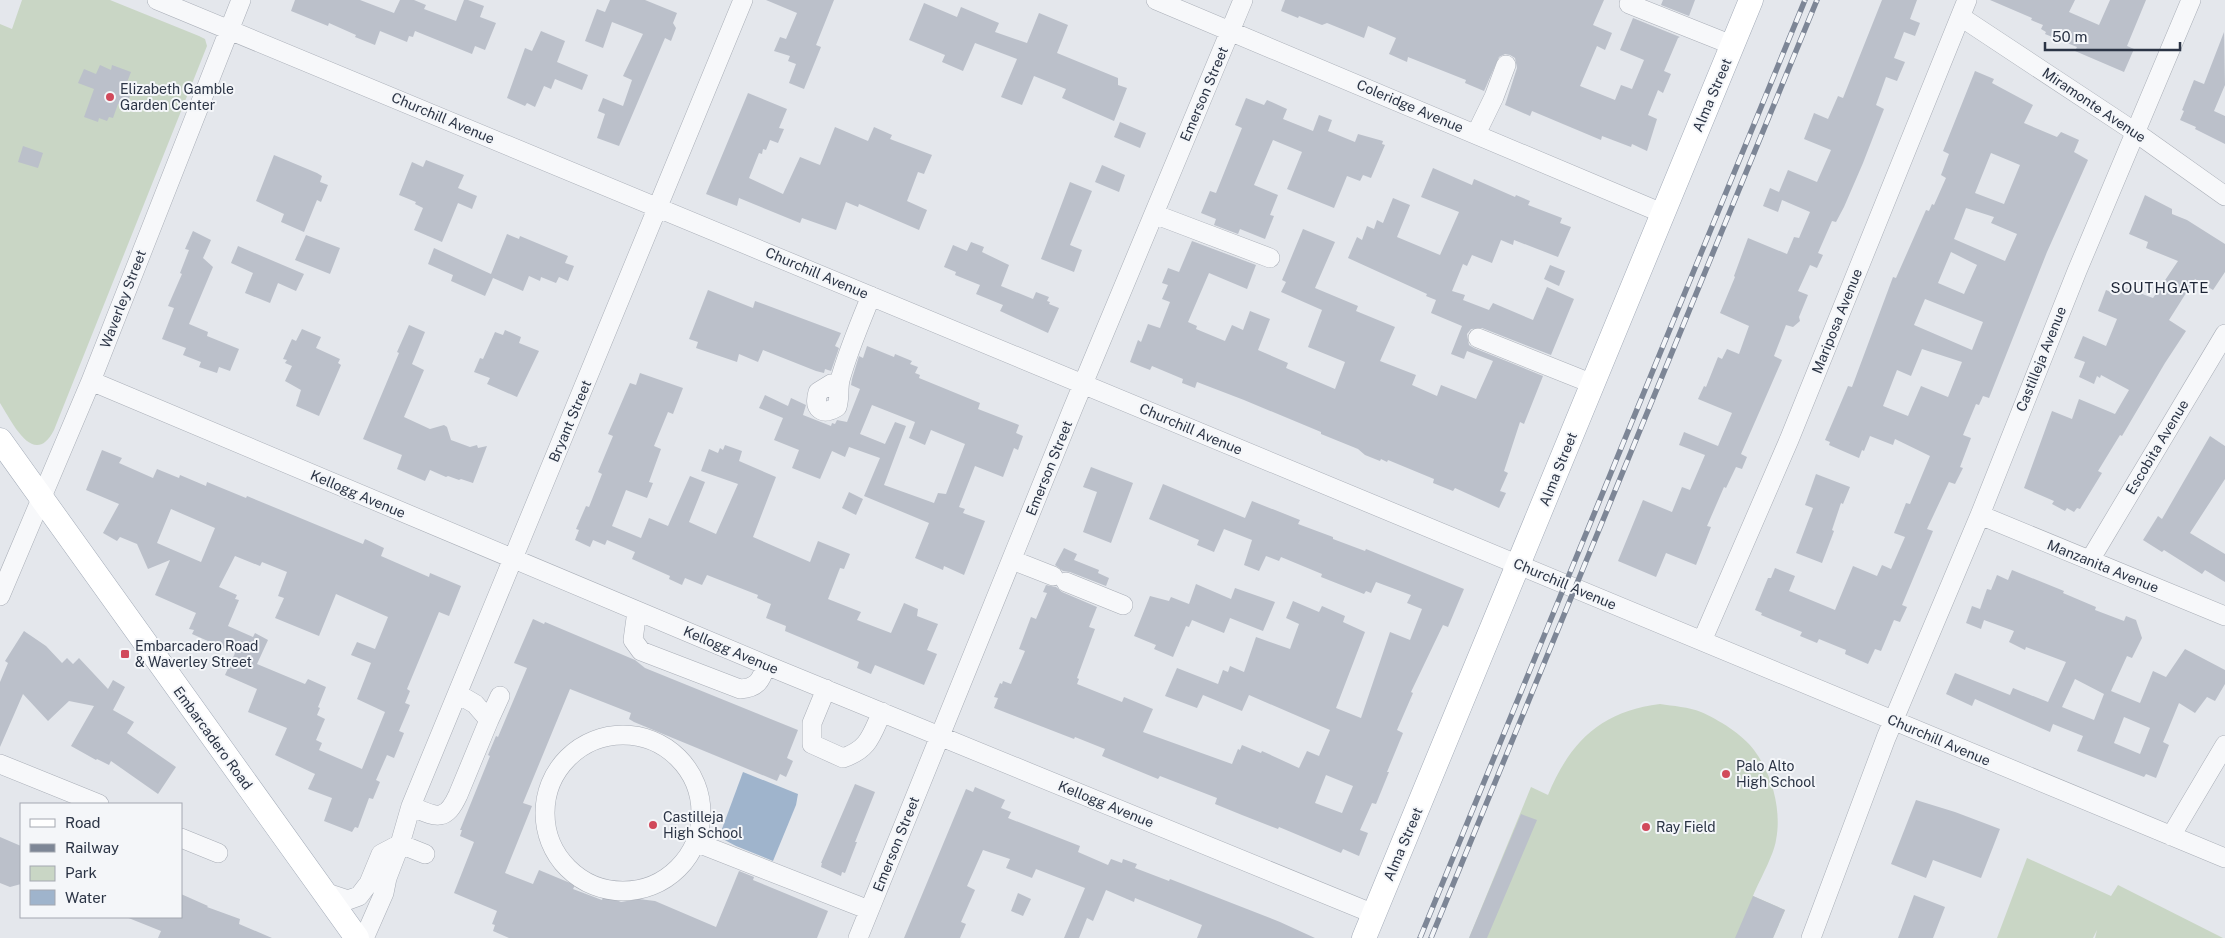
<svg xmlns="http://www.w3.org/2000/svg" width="2225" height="938" viewBox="0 0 2225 938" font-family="'Public Sans',sans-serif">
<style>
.green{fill:#c9d6c5}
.water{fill:#9fb4cc}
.building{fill:#bbc0ca;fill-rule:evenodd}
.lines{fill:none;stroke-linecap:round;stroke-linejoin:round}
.minor-casing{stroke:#a9aeb7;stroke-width:20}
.major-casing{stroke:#a3abb8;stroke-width:25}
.minor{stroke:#f7f8fa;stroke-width:19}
.major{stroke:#fff;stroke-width:24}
.rail-casing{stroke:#7d8696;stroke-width:5.5}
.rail{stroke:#f4f6f9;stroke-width:4;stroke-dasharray:11;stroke-linecap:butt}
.poi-dot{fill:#d1495b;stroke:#f4f6f9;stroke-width:2}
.labels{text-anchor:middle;stroke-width:4;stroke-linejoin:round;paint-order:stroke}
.poi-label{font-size:14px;fill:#2b3445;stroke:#f4f6f9;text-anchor:start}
.street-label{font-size:14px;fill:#2b3445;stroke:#f4f6f9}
.neighbourhood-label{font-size:15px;letter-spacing:1px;fill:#1d2536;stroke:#f4f6f9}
</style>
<rect width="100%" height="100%" fill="#e4e7ec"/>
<path class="green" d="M22,0H110L199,36L205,39L207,46L54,430C34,469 12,422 0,403V24L12,29Z
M1660,704C1673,706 1689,707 1701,712C1719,720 1742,734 1754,750C1772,774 1782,810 1776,840C1774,855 1759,881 1753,896L1785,910L1773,938H1469L1531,787L1548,795C1570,742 1601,711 1660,704Z
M2027,858L2111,896L2118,885L2223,938H2095L2097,930L2093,938H1997Z"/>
<path class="water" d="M743,772L798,794L796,805L773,861L736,846L719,837Z"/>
<path class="building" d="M295,0H360L394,13L400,0H414L426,5L424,9L456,21L464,0H468L484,6L480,17L496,23L485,50L475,46L472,54L415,31L413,37L409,36L407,42L380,31L375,45L355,37L356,35L329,23L328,26L291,11Z
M610,0H645L677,13L673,23L676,28L671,41L665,38L619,146L597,138L605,114L598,111L603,98L623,106L632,80L623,76L643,34L612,22L603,48L585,41L597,9L605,12Z
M766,0H834L816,45L821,47L804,89L789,83L796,64L788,61L790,56L774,51L780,37L786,39L797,13Z
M1285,0H1604L1593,25L1612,33L1605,50L1597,46L1580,86L1615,100L1621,85L1632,89L1644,60L1620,50L1633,18L1680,37L1678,38L1664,71L1671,74L1663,93L1658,90L1648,115L1657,119L1647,151L1632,144L1631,147L1602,136L1601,140L1532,111L1530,116L1505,105L1517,68L1515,58L1510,55L1505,54L1499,57L1484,91L1465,83L1466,80L1408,57L1407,62L1389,54L1396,38L1368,26L1364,38L1327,23L1322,25L1299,16L1298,18L1281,11Z
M1663,0H1695L1689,16L1661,5Z
M1882,0H1917L1910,19L1920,23L1915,36L1904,32L1894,58L1905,62L1897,81L1886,77L1876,105L1884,109L1863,163L1844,207L1836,222L1832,221L1818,253L1823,255L1817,268L1810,265L1798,291L1808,295L1799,317L1800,321L1793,327L1786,325L1774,356L1782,360L1741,454L1747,457L1742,469L1736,467L1726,488L1724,487L1707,526L1711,527L1696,565L1666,553L1656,577L1618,561L1643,500L1672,512L1682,487L1690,490L1705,455L1679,445L1684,432L1718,446L1732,413L1698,399L1704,386L1706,387L1718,357L1722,359L1727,349L1739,354L1749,326L1720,313L1735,277L1734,276L1748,238L1787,254L1794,237L1799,238L1810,212L1782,200L1778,212L1763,206L1770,188L1779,192L1788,170L1817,182L1831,150L1804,139L1814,113L1828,119L1838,96L1843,98Z
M1990,0H2075L2069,12L2099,25L2110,0H2146L2127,46L2134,49L2124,72L2075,51L2077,47L2045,34L2046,32L2041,29L2043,25L2031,20L2032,18Z
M924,3L957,17L961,7L999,23L995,32L1027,43L1039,13L1068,25L1057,53L1118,78V85L1127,88L1114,121L1062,98L1066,89L1034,76L1022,105L1001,97L1017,59L975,43L963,71L942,62L945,55L909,40Z
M541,31L565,41L557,62L588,75L582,90L555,79L551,89L544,86L535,107L527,103L525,106L507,98L525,48L532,51Z
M2224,32L2225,85L2214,111L2225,116V144L2195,129L2196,127L2180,120L2184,111L2182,110L2194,80L2204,84Z
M100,65L111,70L112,65L131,72L124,90L131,93L126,107L118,104L113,118L109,117L107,121L99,118L98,122L84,117L94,89L78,83L84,69L96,74Z
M1975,71L1994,79L1992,83L2033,105L2024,123L2057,137L2061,132L2079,140L2074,152L2088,160L2047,252L1989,398L1983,396L1979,405L1976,404L1963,435L1971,438L1960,467L1963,468L1955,484L1949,482L1927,529L1933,531L1902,605L1907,607L1900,622L1894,620L1881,651L1875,649L1868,664L1845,654L1846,650L1819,639L1817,643L1800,636L1802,632L1761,615L1762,613L1755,610L1768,578H1771L1775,568L1795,576L1789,591L1835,610L1853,566L1877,576L1882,565L1891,569L1905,537L1894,533L1906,503L1910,504L1930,456L1895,439L1893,445L1870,436L1864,451L1862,450L1859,458L1829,445L1830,442L1825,440L1848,386L1852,387L1893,277L1896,278L1926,210L1929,211L1932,204L1934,205L1946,178L1941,175L1949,154L1943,151ZM1991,153L2020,165L2004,204L1975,193ZM1966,208L1994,217L1991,223L2017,234L2005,261L1954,239ZM1951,252L1977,265L1964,294L1938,283ZM1925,299L1983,322L1972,350L1914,325ZM1922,349L1962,362L1948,397L1921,386L1908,416L1883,406L1897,370L1911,376Z
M748,93L787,109L779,128L784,129L778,143L770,140L766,150L763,149L762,154L759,153L749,178L783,194L800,157L820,165L835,127L868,141L874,127L892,135L890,139L932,155L924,174L918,172L907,201L927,210L919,230L859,204L858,207L846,202L836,230L802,218L800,223L739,198L737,206L706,194Z
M1246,98L1264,105L1267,100L1287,109L1283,119L1313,131L1319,115L1332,120L1328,131L1355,142L1358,134L1383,141L1382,144L1385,145L1371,178L1363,175L1360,181L1347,176L1334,208L1287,189L1302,152L1273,140L1254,185L1278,195L1270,215L1274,216L1265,239L1240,229L1238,234L1214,225L1216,219L1201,213L1210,191L1216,193L1242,128L1235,125Z
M1120,122L1146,133L1140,148L1114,137Z
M23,146L43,153L38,168L18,162Z
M274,155L317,173L322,176L320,182L328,185L321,202L317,200L304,232L281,222L284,214L256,201Z
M426,160L464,175L458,188L477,196L472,209L458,203L442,242L414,230L423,208L415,204L416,202L399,195L412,162L423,167Z
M1102,165L1125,175L1119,192L1095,182Z
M1433,168L1472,185L1474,179L1515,197L1516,195L1530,201L1528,205L1562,218L1560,223L1571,227L1558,257L1514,240L1513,245L1501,240L1492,263L1472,255L1467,266L1463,264L1452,291L1465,295L1463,300L1489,310L1493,303L1533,320L1547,287L1574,299L1551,355L1482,328L1471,329L1467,334L1469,345L1474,348L1543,376L1524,424L1520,422L1504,471L1508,473L1500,491L1506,493L1499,508L1455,488L1453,491L1433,483L1434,479L1388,460L1387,462L1381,459L1380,461L1365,455L1358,449L1321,434V432L1244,400L1197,382L1195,388L1182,383L1183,379L1152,366L1150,370L1130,362L1138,340L1141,342L1148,324L1160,328L1170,302L1162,299L1168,285L1162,283L1168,268L1179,272L1192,241L1256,265L1247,289L1209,273L1188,322L1197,326L1196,329L1225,341L1232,325L1243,330L1250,311L1270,319L1258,350L1288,363L1286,368L1335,389L1345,362L1308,347L1322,310L1281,292L1286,282L1282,280L1303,229L1335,242L1315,288L1358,306L1356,311L1395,327L1380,361L1416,375L1412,385L1437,396L1441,385L1476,399L1493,361L1467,351L1464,359L1451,354L1462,326L1431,313L1436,300L1426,296L1427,294L1348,258L1357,237L1362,240L1367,226L1374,229L1377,220L1383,223L1393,198L1410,205L1397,237L1440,255L1459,212L1421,197Z
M1070,182L1092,191L1070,245L1082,250L1074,272L1041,259Z
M2145,195L2172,209V214L2187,220L2225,244V272L2213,290L2195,279L2169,320L2186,331L2165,363L2122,436L2120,435L2098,471L2102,473L2080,509L2077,508L2074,512L2067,508L2065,511L2052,504L2054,501L2024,488L2052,411L2072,419L2079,399L2115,414L2129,390L2101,375L2100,378L2097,376L2094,384L2079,377L2085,362L2074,358L2083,336L2106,346L2117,319L2098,311L2106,290L2118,295L2121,286L2153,298L2178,261L2146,248L2148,242L2129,234Z
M193,231L211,240L203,258L213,267L189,324L208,332L207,336L239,349L230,371L219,367L217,373L199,367L201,362L183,355L186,348L162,339L174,308L168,306L182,274L180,273L189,250L185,249Z
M507,234L519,239L520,236L568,256L565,263L574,266L568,281L559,277L556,283L541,277L540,281L529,276L523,291L493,278L485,296L451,281L453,275L428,264L434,248L491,274Z
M306,235L340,248L330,274L295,260Z
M971,242L984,247L982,252L1009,265L1001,286L1033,299L1036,292L1049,297L1047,301L1050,302L1049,304L1059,308L1048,333L1000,311L1003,305L976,294L980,285L955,275L956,272L944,267L953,245L967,251Z
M238,246L304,274L296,291L278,283L270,303L245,293L253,273L231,263Z
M1550,265L1565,271L1559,286L1544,279Z
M708,290L753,308L755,301L841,333L835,346L839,348L831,371L825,369L824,373L816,371L763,350L758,362L739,354L737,362L696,348L698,342L689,339Z
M409,325L425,332L412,364L424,370L404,417L430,429L444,425L447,427L451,440L470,447L477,445L478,448L487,446L473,483L461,479L459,480L448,476L446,477L430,470L425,481L397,469L402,455L363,439L399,353L397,352Z
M302,329L321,337L316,348L340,359L338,363L341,365L319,416L296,406L301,390L285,381L292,366L285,363L287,360L283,359L292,339L296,341Z
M505,330L521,337L519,343L539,351L517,397L487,384L490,378L474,372L480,358L483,359L495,332L503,335Z
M867,346L894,357L895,354L912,361L910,364L918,367L915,373L920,375L919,378L980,403L978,409L1019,425L1016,433L1023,436L1018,450L1014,448L1003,477L975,466L959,507L965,509L963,513L985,521L964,575L944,566L943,570L915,558L929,523L864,496L880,458L849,447L845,457L832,451L820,479L792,468L799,450L774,440L783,418L759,408L765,395L788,406L791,398L806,405L803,415L831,426L832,423L835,424L837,420L847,422L860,389L851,385L852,379L859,356L863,358ZM872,405L915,422L909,438L925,445L931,430L965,444L946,494L938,493L934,503L884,485L906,426L895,422L885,444L860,434Z
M640,373L683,388L673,414L668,412L654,446L661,449L649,482L653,483L647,498L626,490L612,526L641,538L649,518L668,526L690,476L705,482L689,522L716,534L738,484L701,471L709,449L718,453L720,448L723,450L725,445L742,451L739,461L776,477L753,537L810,562L818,541L850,554L844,569L840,568L828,599L861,612L857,620L891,633L904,603L918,609L917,616L938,624L927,650L937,654L924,685L875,665L871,674L857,668L859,662L785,631L786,626L766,618L771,604L757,598L758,595L707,575L702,585L685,578L682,585L669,579L670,576L632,559L635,552L607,540L605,545L593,540L590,547L575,540L579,530L576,529L586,506L589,507L602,474L598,472L613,436L608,434L630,383L636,385Z
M2210,436L2225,446V479L2190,533L2225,554V582L2205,570L2202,574L2164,550L2162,552L2143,540L2158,516L2162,519Z
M102,450L122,458L119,463L153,478L157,469L179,478L180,475L206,486L207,482L246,498L247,496L363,544L365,539L384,548L381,556L429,577L430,573L461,586L449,616L439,612L407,689L410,691L405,703L410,705L399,731L404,733L394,758L387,755L376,780L380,782L373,799L369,798L358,828L355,827L352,832L324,821L332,798L308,789L315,774L275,755L287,728L248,712L257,689L225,675L235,653L192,634L194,630L189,629L196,613L155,595L170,560L148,569L137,544L120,537L117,541L103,533L119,504L86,490ZM171,509L215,528L201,562L157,543ZM235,556L260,566L262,562L287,572L278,596L284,598L275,618L319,636L336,594L388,617L375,649L357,642L351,655L371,663L357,699L385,712L362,769L319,750L322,743L316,740L325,719L317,715L320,708L318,707L326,687L308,679L305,684L257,664L268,640L255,633L253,637L228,626L239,600L235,599L237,595L219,587Z
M1091,467L1133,483L1111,543L1083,532L1097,492L1083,487Z
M1816,474L1850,487L1843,504L1841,503L1832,530L1834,531L1822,563L1796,553L1813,508L1805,505Z
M1163,484L1245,518L1252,501L1300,520L1298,524L1333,537V539L1365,551L1366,549L1464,589L1448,627L1443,625L1411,692L1413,693L1397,730L1403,733L1387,772H1389L1376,804L1372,803L1360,830L1368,833L1359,856L1343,849L1341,853L1279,827L1278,829L1242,815L1215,804L1217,798L1160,776L1158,779L1102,756L1105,749L1075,737L1074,739L994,708L998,698L994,697L1000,683L1002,684L1003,681L1011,684L1025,651L1019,649L1031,617L1036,619L1047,593L1043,592L1046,585L1056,587L1062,592L1097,607L1089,627L1095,629L1077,678L1079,679L1077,684L1122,702L1124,697L1153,709L1143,732L1232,764L1238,749L1240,750L1242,745L1261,753L1262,751L1299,768L1307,751L1319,756L1330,730L1249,695L1242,711L1203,695L1197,708L1165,696L1177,668L1218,684L1223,670L1228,672L1230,666L1244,672L1256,637L1290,649L1299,624L1286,618L1293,601L1319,612L1322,606L1345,616L1343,622L1365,632L1336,708L1361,718L1390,632L1410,640L1422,609L1407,603L1411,595L1376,582L1371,593L1366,591L1364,594L1321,577L1322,574L1281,557L1279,561L1266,556L1259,571L1244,565L1252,540L1224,529L1214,552L1197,545L1199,540L1149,519ZM1326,775L1353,786L1342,813L1315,803Z
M849,492L863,499L856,515L842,508Z
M1064,548L1077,554L1074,560L1099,570L1098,573L1109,578L1106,586L1070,572L1063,571L1055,565Z
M2012,570L2064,591L2063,593L2096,607L2095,610L2124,621L2126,616L2136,620L2142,638L2132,658L2127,656L2111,691L2140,703L2153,671L2166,677L2185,649L2225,670V684L2215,701L2207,697L2195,713L2179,703L2163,742L2169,745L2156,778L2146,774L2144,777L2077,751L2083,736L2053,724L2050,732L1975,699L1972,706L1946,694L1955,673L2010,695L2013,688L2048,702L2066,662L2026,647L2025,650L2009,642L2014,631L1984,620L1981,629L1966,623L1972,606L1980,609L1987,589L1991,590L1997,575L2008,580ZM2075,679L2104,694L2094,720L2062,707ZM2124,717L2150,728L2140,754L2114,743Z
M1196,584L1231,599L1235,588L1275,602L1263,631L1230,618L1224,633L1192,620L1189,627L1186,626L1173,657L1154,649L1156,645L1134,636L1150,596L1169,601L1171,597L1189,604Z
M533,619L544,624L545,622L609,649L635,660L645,668L798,730L787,758L793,761L786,777L780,774L777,781L634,722L629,719L631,713L570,689L523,803L532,806L505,873L533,884L539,870L575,885L573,889L602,900L604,895L621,902L639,899L655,901L716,927L739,871L754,877L753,880L828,911L817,938H509L493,931L495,925L492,924L497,911L454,893L474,842L460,836L462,830H460L490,756L488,755L496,736L498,737L527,668L514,663Z
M24,631L46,646L62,663L67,658L73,664L79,658L108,689L113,680L125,687L113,710L134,722L127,733L176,767L158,794L111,761L109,765L97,759L96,760L71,746L94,706L69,701L48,721L23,694L0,747V682L8,663L5,661Z
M855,784L875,792L855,842H857L845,873L842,872L841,876L821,867L822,863H821Z
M975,787L1005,800L1001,808L1011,812L1008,818L1080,846L1078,852L1108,865L1111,859L1122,863L1123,859L1137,864L1135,868L1169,881L1170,879L1280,922L1315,938H1197L1202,925L1135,898L1134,902L1106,890L1093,921L1087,918L1079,938H1064L1085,888L1036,869L1032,878L1006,868L1010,859L983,850L967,886L975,890L961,922L966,924L960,938H904L966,789L973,792Z
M1916,800L1955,812L2000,829L1981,878L1933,860L1926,878L1891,864Z
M1521,814L1537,820L1487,938H1469Z
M0,837L21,846V884L10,887L0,883Z
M1018,893L1031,899L1023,916L1011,911Z
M181,894L208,906L207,907L240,919L239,924L272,938H158L161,931L126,917H181Z
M1914,895L1945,907L1933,938H1898Z
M1753,896L1785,910L1773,938H1735Z"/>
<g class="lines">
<defs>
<path id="minor" d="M157,0L2225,858
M1156,0L1662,213
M1629,4L1732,45
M1961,17L2135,132L2225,196
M1476,134L1494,97L1506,65
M1154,214L1270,258
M1478,338L1593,384
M91,381L766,665L1374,914
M839,383L831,384L818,392C813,409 822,416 837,407C840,398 838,389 840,380C848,351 860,323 871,296
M1980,515L2225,616
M1012,560L1053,576
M2090,560L2225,334
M1066,582L1123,605
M0,596L91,381L241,0
M637,611L633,640L641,651L740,689C757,688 761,681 766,665
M1702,641L1789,440L1967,0
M826,689L812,723V744L843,758C869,749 871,736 882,712
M489,720L500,696
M545 813a78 78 0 1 1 156 0a78 78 0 1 1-156 0Z
M0,764L99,804
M411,806C436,817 445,823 458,795L489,720L475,704L458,694
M2171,836L2225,745
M181,838L218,853
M695,842L869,910
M400,844L425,854
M324,892L348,900L359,896L369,883L381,854L400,844
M358,938L366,934L384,893L387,878L400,844L411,806L743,0
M858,938L1073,408L1243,0
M1811,938L1886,738L1980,515L2077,271L2191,0"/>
<path id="major" d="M0,440L357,938
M1364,938L1751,0"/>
</defs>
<use href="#minor" class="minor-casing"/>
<use href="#major" class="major-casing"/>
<use href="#minor" class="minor"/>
<use href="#major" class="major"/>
<defs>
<path id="rail" d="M1420,938L1805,0
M1431,938L1817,0"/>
</defs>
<use href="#rail" class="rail-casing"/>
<use href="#rail" class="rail"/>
</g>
<g class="poi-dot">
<circle cx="110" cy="97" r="5"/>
<rect x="120" y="649" width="10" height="10" rx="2.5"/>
<circle cx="1726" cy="774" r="5"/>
<circle cx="653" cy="825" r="5"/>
<circle cx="1646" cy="827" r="5"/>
</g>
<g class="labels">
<g class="poi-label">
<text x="120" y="94">Elizabeth Gamble<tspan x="120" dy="16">Garden Center</tspan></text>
<text x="135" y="651">Embarcadero Road<tspan x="135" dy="16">&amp; Waverley Street</tspan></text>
<text x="1736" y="771">Palo Alto<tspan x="1736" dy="16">High School</tspan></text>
<text x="663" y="822">Castilleja<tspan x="663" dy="16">High School</tspan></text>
<text x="1656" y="832">Ray Field</text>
</g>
<g class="street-label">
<text transform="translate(1204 94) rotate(-67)" y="5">Emerson Street</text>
<text transform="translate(1712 95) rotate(-67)" y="5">Alma Street</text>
<text transform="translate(2094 105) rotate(34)" y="5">Miramonte Avenue</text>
<text transform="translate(1410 106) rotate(23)" y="5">Coleridge Avenue</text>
<text transform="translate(443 118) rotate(23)" y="5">Churchill Avenue</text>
<text transform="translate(817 273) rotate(23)" y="5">Churchill Avenue</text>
<text transform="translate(123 299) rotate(-69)" y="5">Waverley Street</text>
<text transform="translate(1837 321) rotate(-68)" y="5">Mariposa Avenue</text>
<text transform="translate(2041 359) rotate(-68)" y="5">Castilleja Avenue</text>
<text transform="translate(570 421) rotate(-67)" y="5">Bryant Street</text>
<text transform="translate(1191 429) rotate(23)" y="5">Churchill Avenue</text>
<text transform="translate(2157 447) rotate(-59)" y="5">Escobita Avenue</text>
<text transform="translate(1049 468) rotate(-68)" y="5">Emerson Street</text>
<text transform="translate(1558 469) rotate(-68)" y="5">Alma Street</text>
<text transform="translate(358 494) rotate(23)" y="5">Kellogg Avenue</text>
<text transform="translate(2103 566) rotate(22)" y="5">Manzanita Avenue</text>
<text transform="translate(1565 584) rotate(23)" y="5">Churchill Avenue</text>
<text transform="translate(731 650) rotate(23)" y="5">Kellogg Avenue</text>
<text transform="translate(213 738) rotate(54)" y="5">Embarcadero Road</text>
<text transform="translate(1939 740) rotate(23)" y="5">Churchill Avenue</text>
<text transform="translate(1106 804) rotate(22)" y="5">Kellogg Avenue</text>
<text transform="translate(896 844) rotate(-68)" y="5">Emerson Street</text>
<text transform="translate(1403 844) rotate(-67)" y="5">Alma Street</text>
</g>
<g class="neighbourhood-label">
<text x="2160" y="293">SOUTHGATE</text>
</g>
</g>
<rect x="20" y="803" width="162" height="115" fill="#f4f6f9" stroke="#a4a8b1"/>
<rect x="30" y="819" width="25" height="8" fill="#ffffff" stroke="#a4a8b1"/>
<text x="65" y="828" font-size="15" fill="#2b3445">Road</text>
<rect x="30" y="844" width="25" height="8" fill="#7d8696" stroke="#a4a8b1"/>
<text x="65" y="853" font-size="15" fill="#2b3445">Railway</text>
<rect x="30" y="866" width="25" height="15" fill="#c9d6c5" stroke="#a4a8b1"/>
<text x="65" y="878" font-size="15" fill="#2b3445">Park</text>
<rect x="30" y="890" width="25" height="15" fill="#9fb4cc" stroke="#a4a8b1"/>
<text x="65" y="903" font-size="15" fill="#2b3445">Water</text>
<path d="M2045 42v8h135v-8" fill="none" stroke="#2b3445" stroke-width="2.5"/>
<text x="2052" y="42" font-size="15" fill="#2b3445" stroke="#f4f6f9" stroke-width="4" paint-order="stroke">50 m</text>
</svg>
